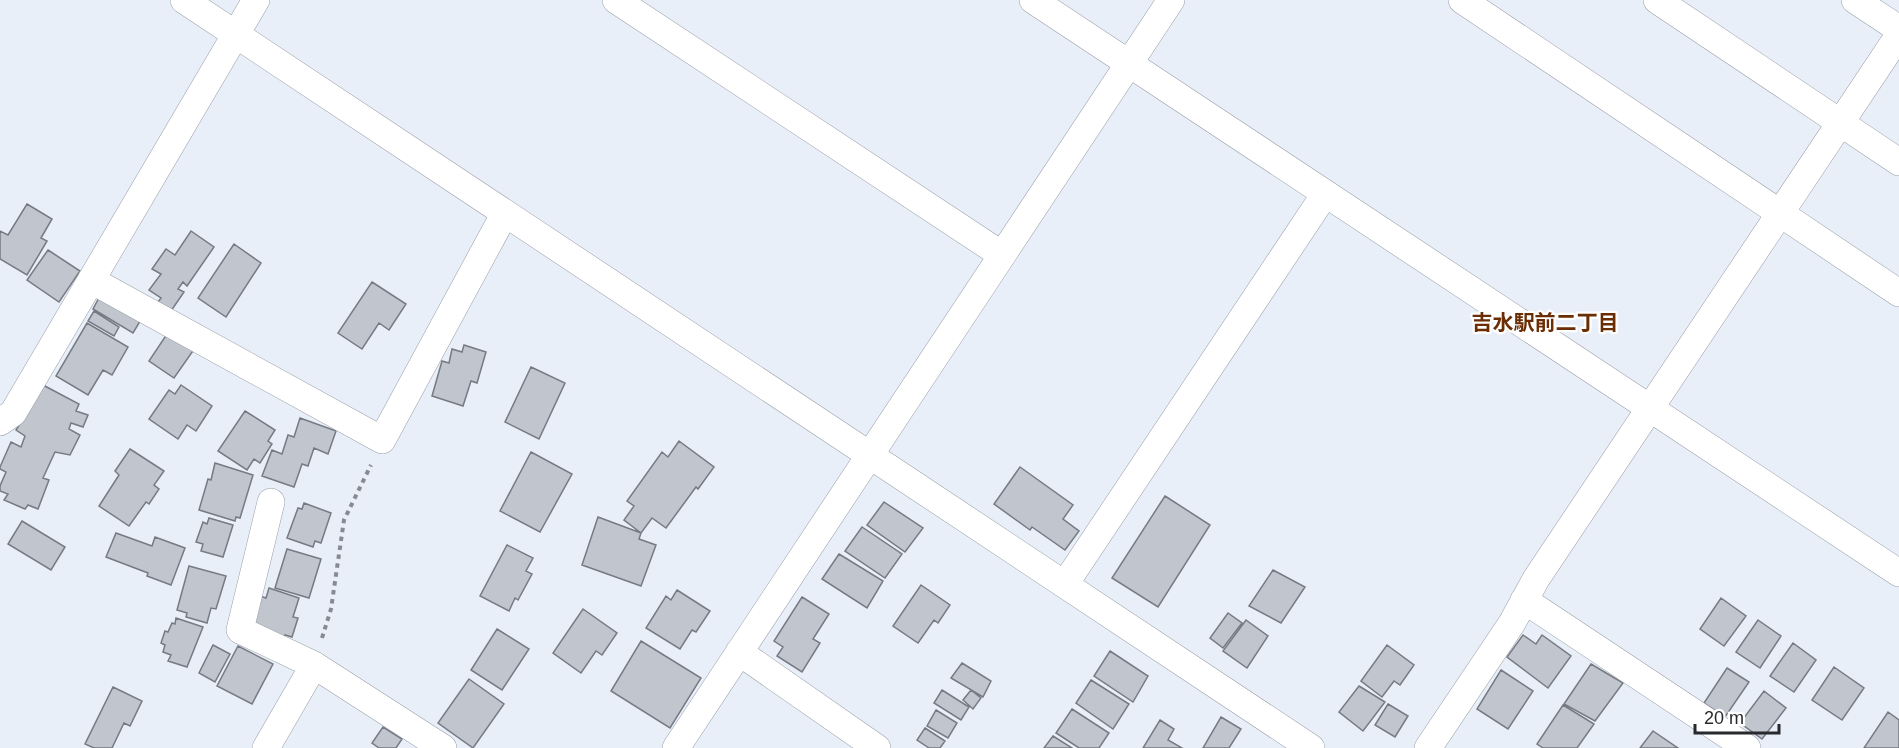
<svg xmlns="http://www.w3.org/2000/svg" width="1899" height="748" viewBox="0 0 1899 748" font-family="Arial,'Noto Sans JP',sans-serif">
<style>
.building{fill:#c0c5ce;stroke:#757a83;stroke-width:1.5}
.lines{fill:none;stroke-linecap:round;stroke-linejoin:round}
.minor-casing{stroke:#999ea7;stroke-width:28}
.path{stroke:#878b91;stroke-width:4;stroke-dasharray:4.5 4.5;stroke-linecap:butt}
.minor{stroke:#fff;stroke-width:27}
.labels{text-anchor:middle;stroke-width:4.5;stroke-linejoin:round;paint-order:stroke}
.neighbourhood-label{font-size:21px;font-weight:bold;fill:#6a2d04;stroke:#fff}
</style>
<rect width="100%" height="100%" fill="#e9eff8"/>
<path class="building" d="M27,204L52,219L41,238L47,241L27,275L0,259V231L8,235Z
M191,231L214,247L187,286L183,282L178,289L184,292L171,311L158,302L161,298L149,290L161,274L152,269L166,249L175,255Z
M234,244L261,263L226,317L198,298Z
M48,250L80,271L59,302L27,280Z
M372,282L406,304L389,330L379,323L362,349L338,333Z
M101,294L142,318L133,333L93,309Z
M94,311L119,327L114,336L88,321Z
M87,323L128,347L112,375L103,370L88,395L56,376Z
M169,331L195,348L174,378L149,361Z
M464,345L486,352L477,383L471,381L463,406L432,396L442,361L449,363L452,349L462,352Z
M531,367L565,383L539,439L505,422Z
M43,385L79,404L76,411L88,415L83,427L71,423L69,429L80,435L70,455L55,452L43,478L49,480L38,509L28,505L25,509L4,500L8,494L0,491V486L6,472L0,469V467L11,442L21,447L25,436L16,430Z
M181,385L212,406L196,431L187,425L178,439L149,419L169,390L175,394Z
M245,411L275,430L268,441L272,444L260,463L254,459L247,470L218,451Z
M300,418L336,431L328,454L314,448L308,466L302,464L294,487L262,476L272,450L282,454L288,435L294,437Z
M679,441L714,467L698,489L696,487L666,528L652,518L641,533L624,520L634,506L627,501L662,452L668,457Z
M130,449L164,471L154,485L159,489L149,504L146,502L129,526L99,506L119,475L115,471Z
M531,452L572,474L540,532L500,511Z
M215,463L253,475L240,518L236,517L235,521L199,510L208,479L211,480Z
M1020,467L1073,505L1063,519L1079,531L1065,550L1032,527L1030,530L994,504Z
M1165,496L1210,525L1158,607L1112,578Z
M884,502L923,528L905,552L867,525Z
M304,503L331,513L321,543L315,541L313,547L287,538L298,508L302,509Z
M598,517L641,533L639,539L656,545L641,586L582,565Z
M209,518L233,525L223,557L201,551L203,544L196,542L203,522L207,524Z
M22,521L65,547L51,570L8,544Z
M862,527L902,554L885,578L845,551Z
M116,533L152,546L155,537L185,548L171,585L147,576L148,573L106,557Z
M507,545L533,558L526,571L532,574L518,600L515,598L509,611L480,596Z
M287,549L321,559L309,598L275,588Z
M839,554L883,581L867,608L822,579Z
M189,566L226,576L216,609L211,608L207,623L186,617L187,613L177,610Z
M1273,570L1305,587L1281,623L1249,606Z
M921,585L950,605L938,623L934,620L918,643L893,626Z
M269,588L299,598L293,617L298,618L292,637L285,635L283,641L249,629L260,596L266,598Z
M677,590L710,611L696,632L692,630L680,649L646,628L666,596L671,600Z
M802,597L829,614L813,639L820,643L802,672L777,656L783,647L774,641Z
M1721,598L1746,616L1724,646L1700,629Z
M583,609L617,633L602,655L596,651L581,673L553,653Z
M1228,613L1242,623L1223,648L1210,638Z
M176,618L203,627L187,667L168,661L171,655L163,652L165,645L161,643L165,631L168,632L172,623L175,624Z
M1246,620L1268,636L1247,668L1223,651Z
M1758,620L1781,636L1760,668L1736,652Z
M497,629L529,649L502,690L471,670Z
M1523,635L1536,644L1542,635L1571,656L1548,688L1507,657Z
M641,641L701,678L670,728L611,691Z
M1793,643L1816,660L1794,692L1770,676Z
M213,645L230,654L215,682L199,673Z
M1387,645L1414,665L1400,685L1394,681L1382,697L1361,681Z
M238,646L273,664L252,704L217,686Z
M1110,651L1148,676L1133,702L1094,676Z
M962,663L991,681L983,697L951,678Z
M1591,664L1623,683L1595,721L1564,704Z
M1834,667L1864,688L1842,720L1812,700Z
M1727,668L1749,682L1725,717L1704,703Z
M1501,670L1533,691L1508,729L1477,709Z
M469,679L504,704L473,748L438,723Z
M1091,680L1129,704L1113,729L1076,703Z
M1359,686L1385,702L1363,731L1339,712Z
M113,687L142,701L130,726L124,723L112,748H94L85,744Z
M942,690L969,707L961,720L934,703Z
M971,690L981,698L973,709L963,700Z
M1764,691L1786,708L1762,739L1740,723Z
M1388,704L1408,716L1395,737L1375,725Z
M1563,705L1594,724L1577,748H1543L1537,744Z
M1072,709L1109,733L1099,748H1079L1056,733Z
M936,710L957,723L948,738L927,726Z
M1888,712L1899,720V748H1864Z
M1221,717L1241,729L1229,748H1203Z
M1160,720L1174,729L1168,740L1182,748H1143Z
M383,727L402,739L396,748H379L372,743Z
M925,728L945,741L940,748H929L917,740Z
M1653,731L1678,748H1640Z
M1053,736L1072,748H1044Z"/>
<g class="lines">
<defs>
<path id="minor" d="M184,0L1311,748
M616,0L1002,255
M1033,0L1899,573
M1462,0L1899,293
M1657,0L1899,162
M1855,0L1899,29
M91,280L382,440L505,213
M0,422L13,413L256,0
M271,502L240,630L314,665L443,748
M1065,584L1325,194
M1524,600L1747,748
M739,652L877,748
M266,748L314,665
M676,748L1171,0
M1428,748L1512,623L1536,579L1899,35"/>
</defs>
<use href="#minor" class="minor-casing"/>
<path class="path" d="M322,638L331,609L344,520L371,465"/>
<use href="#minor" class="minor"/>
</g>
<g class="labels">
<g class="neighbourhood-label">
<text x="1545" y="330">吉水駅前二丁目</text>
</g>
</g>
<path d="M1695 724v9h84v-9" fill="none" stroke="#27292d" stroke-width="3"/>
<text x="1704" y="724" font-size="18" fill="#27292d" stroke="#ffffff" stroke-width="4.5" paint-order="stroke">20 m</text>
</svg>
